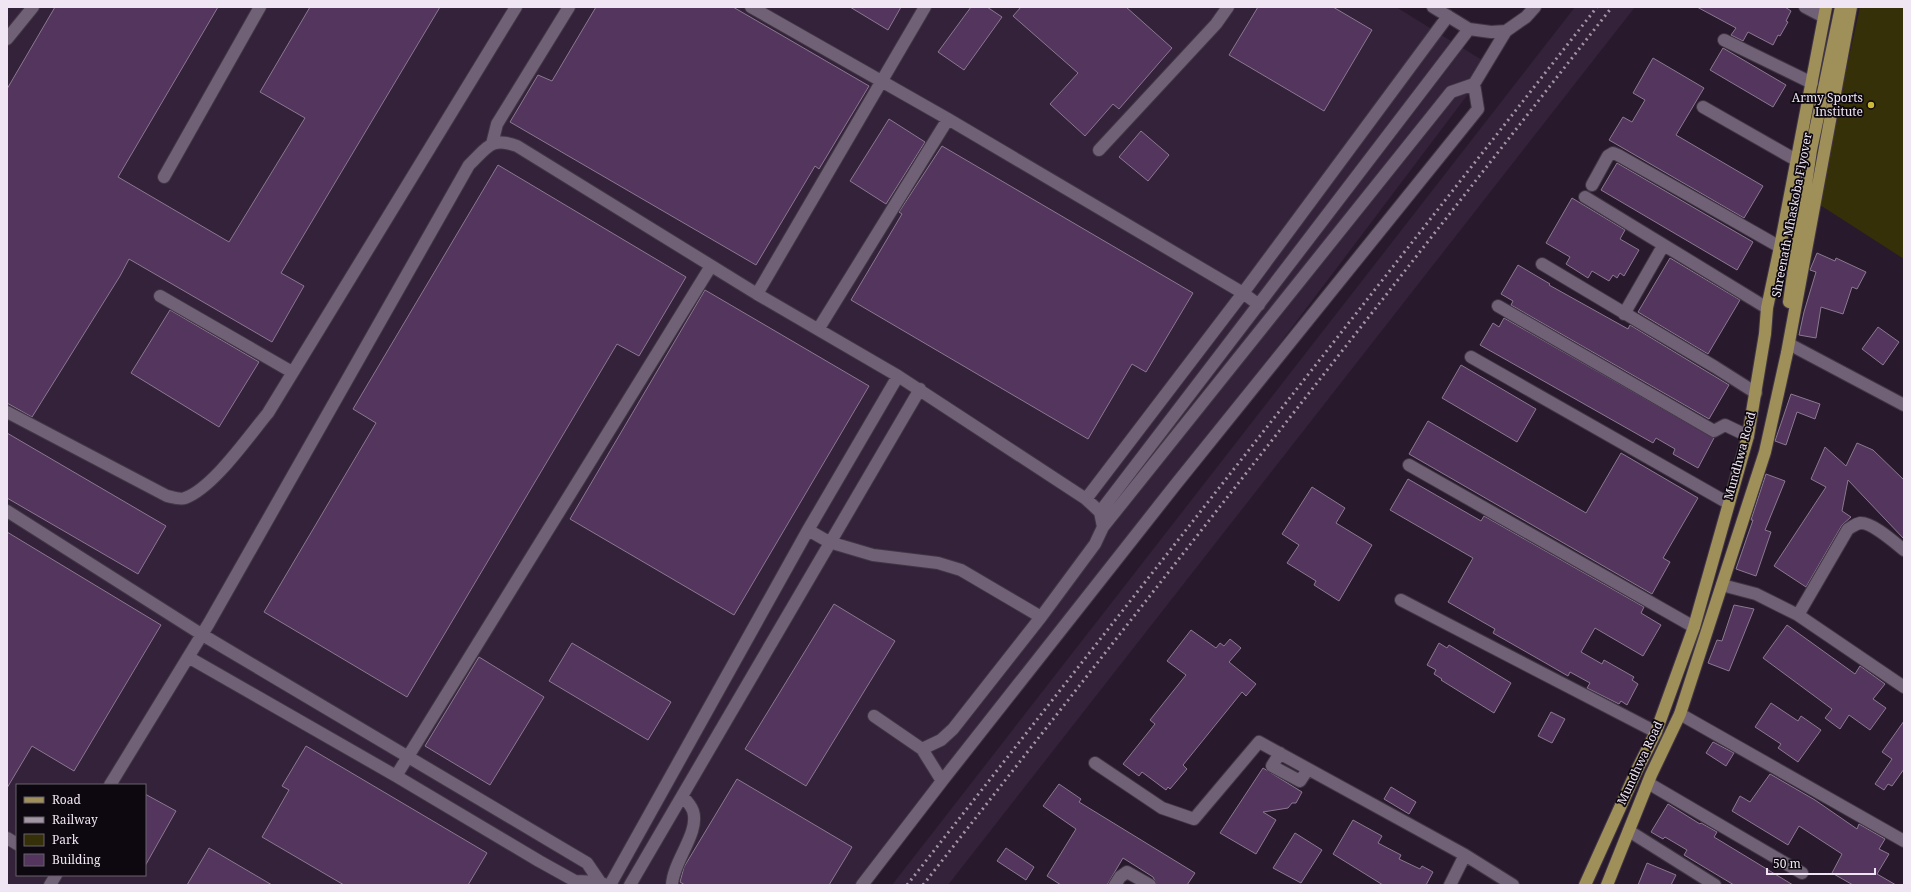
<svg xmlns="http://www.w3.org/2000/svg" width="1911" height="892" viewBox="0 0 1911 892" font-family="'Noto Serif',serif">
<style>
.built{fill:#34223a;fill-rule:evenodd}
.green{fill:#363009}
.building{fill:#53355d;stroke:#89798f}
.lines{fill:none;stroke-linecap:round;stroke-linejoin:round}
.minor-casing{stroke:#413645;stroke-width:14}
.major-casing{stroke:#413645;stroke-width:14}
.minor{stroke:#706176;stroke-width:12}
.major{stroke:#9f9059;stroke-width:12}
.rail{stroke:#a296a5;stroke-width:3;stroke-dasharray:2 4;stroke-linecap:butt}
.poi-dot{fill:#ccb938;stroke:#0d080f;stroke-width:1.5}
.labels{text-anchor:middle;stroke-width:3.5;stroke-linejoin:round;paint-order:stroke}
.poi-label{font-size:12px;fill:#f0e6f3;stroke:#0d080f;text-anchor:end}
.street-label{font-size:12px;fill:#f0e6f3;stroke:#0d080f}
</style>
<rect width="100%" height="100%" fill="#281a2c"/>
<path class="built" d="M7,7H1396L1490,65L871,885H7ZM17,785H145V875H17Z
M1575,7H1635L948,885H892Z"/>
<path class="green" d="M1860,7H1904V259L1817,203Z"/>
<path class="building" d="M55,7H218L118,177L229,242L305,118L260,92L310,7H440L281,273L304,286L272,342L129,259L120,276L32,417L7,403V89Z
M596,7H733L869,86L819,169L815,166L756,265L510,122L538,75L552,81Z
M850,7H901L888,30Z
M971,7H987L1002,17L964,70L938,52Z
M1021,7H1126L1172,48L1119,109L1113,104L1085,136L1050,104L1078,73L1013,16Z
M1258,7H1333L1372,30L1324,111L1229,55Z
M1697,7H1785L1791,11L1786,21L1788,22L1780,36L1778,35L1773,45L1748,32L1743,41L1731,35L1736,28Z
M1723,48L1786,85L1773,107L1710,70Z
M1653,58L1704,88L1676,135L1763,186L1744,218L1609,140L1623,117L1632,122L1645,100L1633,93Z
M889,119L925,142L886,204L850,181Z
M1141,131L1169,155L1148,181L1119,157Z
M942,146L1193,293L1146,372L1132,364L1088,439L851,300L902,214L899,212Z
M1617,163L1753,242L1737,270L1601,190Z
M498,165L686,277L639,356L617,344L407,697L264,612L376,423L353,409Z
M1572,198L1625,230L1620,239L1639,250L1624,276L1620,273L1617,278L1613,275L1609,281L1592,271L1588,278L1566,264L1570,257L1546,243Z
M1817,253L1835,261L1836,258L1866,272L1857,289L1852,287L1843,314L1821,307L1816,338L1799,335L1804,312L1816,272L1810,270Z
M1670,258L1740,300L1708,354L1638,312Z
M1518,265L1550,284L1549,285L1628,329L1630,325L1729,385L1709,419L1511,305L1513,301L1501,294Z
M705,290L869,386L734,615L570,519Z
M170,310L259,362L219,427L131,373Z
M1504,318L1714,438L1698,468L1673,454L1675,449L1656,438L1653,443L1480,345L1493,323L1499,327Z
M1878,327L1899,342L1883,365L1862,349Z
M1461,365L1536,409L1517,442L1442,398Z
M1791,394L1820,404L1815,419L1797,412L1786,445L1775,441Z
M1428,421L1586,513L1621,453L1698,498L1663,558L1670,562L1652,594L1409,454Z
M7,433L166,526L138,574L7,498Z
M1857,443L1873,450L1904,480V539L1848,480L1842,511L1851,517L1842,525L1806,587L1774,566L1826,487L1811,479L1825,447L1846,466Z
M1766,474L1785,481L1765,530L1771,532L1756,576L1736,569L1753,520H1751Z
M1408,479L1481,521L1484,516L1644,607L1641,613L1661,625L1643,656L1595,628L1581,652L1602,664L1604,660L1634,677L1632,680L1638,684L1627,705L1621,701L1619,704L1587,688L1590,683L1570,672L1568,676L1549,665L1493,633L1495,629L1448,602L1473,558L1390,510Z
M1312,487L1345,508L1336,523L1372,545L1339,601L1314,585L1316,581L1287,563L1299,545L1282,534Z
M7,532L161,625L74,771L32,746L7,788Z
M834,604L895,641L806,786L745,749Z
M1734,605L1754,609L1729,671L1708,663L1717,640L1722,641Z
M1787,625L1855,674L1860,666L1885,684L1873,699L1886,708L1870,730L1849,715L1840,729L1825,718L1832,709L1763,658Z
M1191,630L1216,648L1220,643L1224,646L1230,639L1241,648L1229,662L1256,684L1246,696L1242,692L1183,765L1187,769L1170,789L1168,787L1166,790L1142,772L1139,776L1123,764L1155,724L1150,720L1186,675L1167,661Z
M572,643L671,702L648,740L549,681Z
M1439,643L1447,648L1449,645L1511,683L1494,713L1441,680L1442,679L1434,674L1436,670L1427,665Z
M479,657L544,697L490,785L425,746Z
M1771,703L1798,721L1801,716L1821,730L1798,762L1778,748L1781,744L1755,727Z
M1551,712L1565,719L1552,743L1538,736Z
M1904,721V769L1892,786L1888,784L1884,790L1875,784L1892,759L1882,752Z
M1713,742L1734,753L1726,766L1706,753Z
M306,746L487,853L468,885H344L262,837L289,790L282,786Z
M1263,768L1302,792L1296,803H1292L1288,808L1263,812L1276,820L1256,854L1220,833Z
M1770,774L1815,800L1857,829L1859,824L1885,839L1879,849L1889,854L1877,874L1896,885H1853L1832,873L1842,854L1799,826L1788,845L1732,811L1740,796L1750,802Z
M737,779L852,847L829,885H685L680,882L684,867Z
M1059,784L1081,799L1079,802L1195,873L1187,885H1157L1153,877L1123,858L1107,885H1061L1047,876L1076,829L1043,806Z
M1391,787L1416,802L1409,814L1384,799Z
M145,794L176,811L145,866Z
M1668,804L1700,824L1701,823L1717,832L1714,837L1793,885H1734L1684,855L1687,850L1665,837L1663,839L1651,832Z
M1353,820L1382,836L1378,843L1401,855L1399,859L1420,869L1422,866L1433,872L1426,885H1383L1333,854Z
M1295,833L1322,850L1301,883L1273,868Z
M209,848L272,885H187Z
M1006,848L1034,867L1026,880L997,861Z
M1647,863L1676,875L1671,885H1638Z"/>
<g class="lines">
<defs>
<path id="minor" d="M751,7L948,119L1243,293L1259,305
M1433,7L1469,29L1491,32L1506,31L1526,17L1535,7
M1805,7L1824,17
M7,39L33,7
M1724,40L1812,83
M1703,107L1796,160
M492,144L497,124L569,7
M1099,150L1216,24L1228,7
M164,177L260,7
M1592,185L1608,156L1613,153L1618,155L1780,247
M1585,197L1767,308
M1542,264L1715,367L1756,393
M757,294L925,7
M160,296L292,372
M1498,306L1714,431L1725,425L1748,436
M1624,314L1663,246
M819,328L948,119
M1789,344L1904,405
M1471,357L1728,503
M7,412L167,496C172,497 180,500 185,498C213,488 248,437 268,413L516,7
M1409,465L1694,627
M1086,499L1243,293L1448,16
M7,511L201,634L587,863L600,882L605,885
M1100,512L1469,29
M1103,527L1451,92L1474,84L1506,31
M808,530L829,542L873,555L938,563L961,570L1041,617
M1722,585L1756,594L1798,615L1848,529C1852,527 1855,524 1860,523C1872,522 1894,542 1904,550
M1401,600L1656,732
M1798,615L1904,687
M188,657L396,776L539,861L575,881L600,882
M1680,714L1904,841
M874,716L922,749
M1280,753L1272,766L1300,781L1308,769
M1095,763L1162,808L1194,819L1259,742L1465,855L1513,885
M396,776L711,266
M942,781L1176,484L1478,109L1474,84
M1648,783L1802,873
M110,785L209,623L469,165C487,148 491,136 517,146L757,294L898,376L1086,499L1100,512L1103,527L1095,544L1041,617L953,729L941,740L922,749L942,781L862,885
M1629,831L1715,885
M7,838L17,844
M50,885L56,875
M610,885L808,530L898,376
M630,885L920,389
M672,885C673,861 700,833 693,811C691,805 686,800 682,796
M1115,885L1120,877L1127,872L1150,885
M1450,885L1465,855"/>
<path id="major" d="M1789,302L1811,150L1841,7
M1585,885L1637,770L1656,732L1694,627L1748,436L1765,334L1767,308L1780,247L1826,7
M1607,885L1651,775L1680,714L1765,452L1787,353L1851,7"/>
</defs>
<use href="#minor" class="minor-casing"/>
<use href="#major" class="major-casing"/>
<use href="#minor" class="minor"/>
<use href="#major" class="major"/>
<path class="rail" d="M907,885L1597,7
M923,885L1612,7"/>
</g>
<circle class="poi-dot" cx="1871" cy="105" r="4"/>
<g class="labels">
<g class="poi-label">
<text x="1863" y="102">Army Sports<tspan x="1863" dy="14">Institute</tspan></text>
</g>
<g class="street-label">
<text transform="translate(1792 215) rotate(-79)" y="4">Shreenath Mhaskoba Flyover</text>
<text transform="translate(1740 456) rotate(-75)" y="4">Mundhwa Road</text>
<text transform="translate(1640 763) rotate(-65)" y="4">Mundhwa Road</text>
</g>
</g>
<rect width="1911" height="892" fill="none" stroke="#f0e6f3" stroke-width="16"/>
<rect x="16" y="784" width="130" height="92" fill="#0d080f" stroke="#68616a"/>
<rect x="24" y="797" width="20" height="6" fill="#9f9059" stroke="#68616a"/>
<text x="52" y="804" font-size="12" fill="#f0e6f3">Road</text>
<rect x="24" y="817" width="20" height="6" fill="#a296a5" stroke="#68616a"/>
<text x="52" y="824" font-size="12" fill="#f0e6f3">Railway</text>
<rect x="24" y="834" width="20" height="12" fill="#363009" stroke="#68616a"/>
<text x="52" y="844" font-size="12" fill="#f0e6f3">Park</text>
<rect x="24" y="854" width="20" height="12" fill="#53355d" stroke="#68616a"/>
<text x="52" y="864" font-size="12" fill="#f0e6f3">Building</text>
<path d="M1767 868v6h108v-6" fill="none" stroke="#f0e6f3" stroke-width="2"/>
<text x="1773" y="868" font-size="12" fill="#f0e6f3" stroke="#0d080f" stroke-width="3" paint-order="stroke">50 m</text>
</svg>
